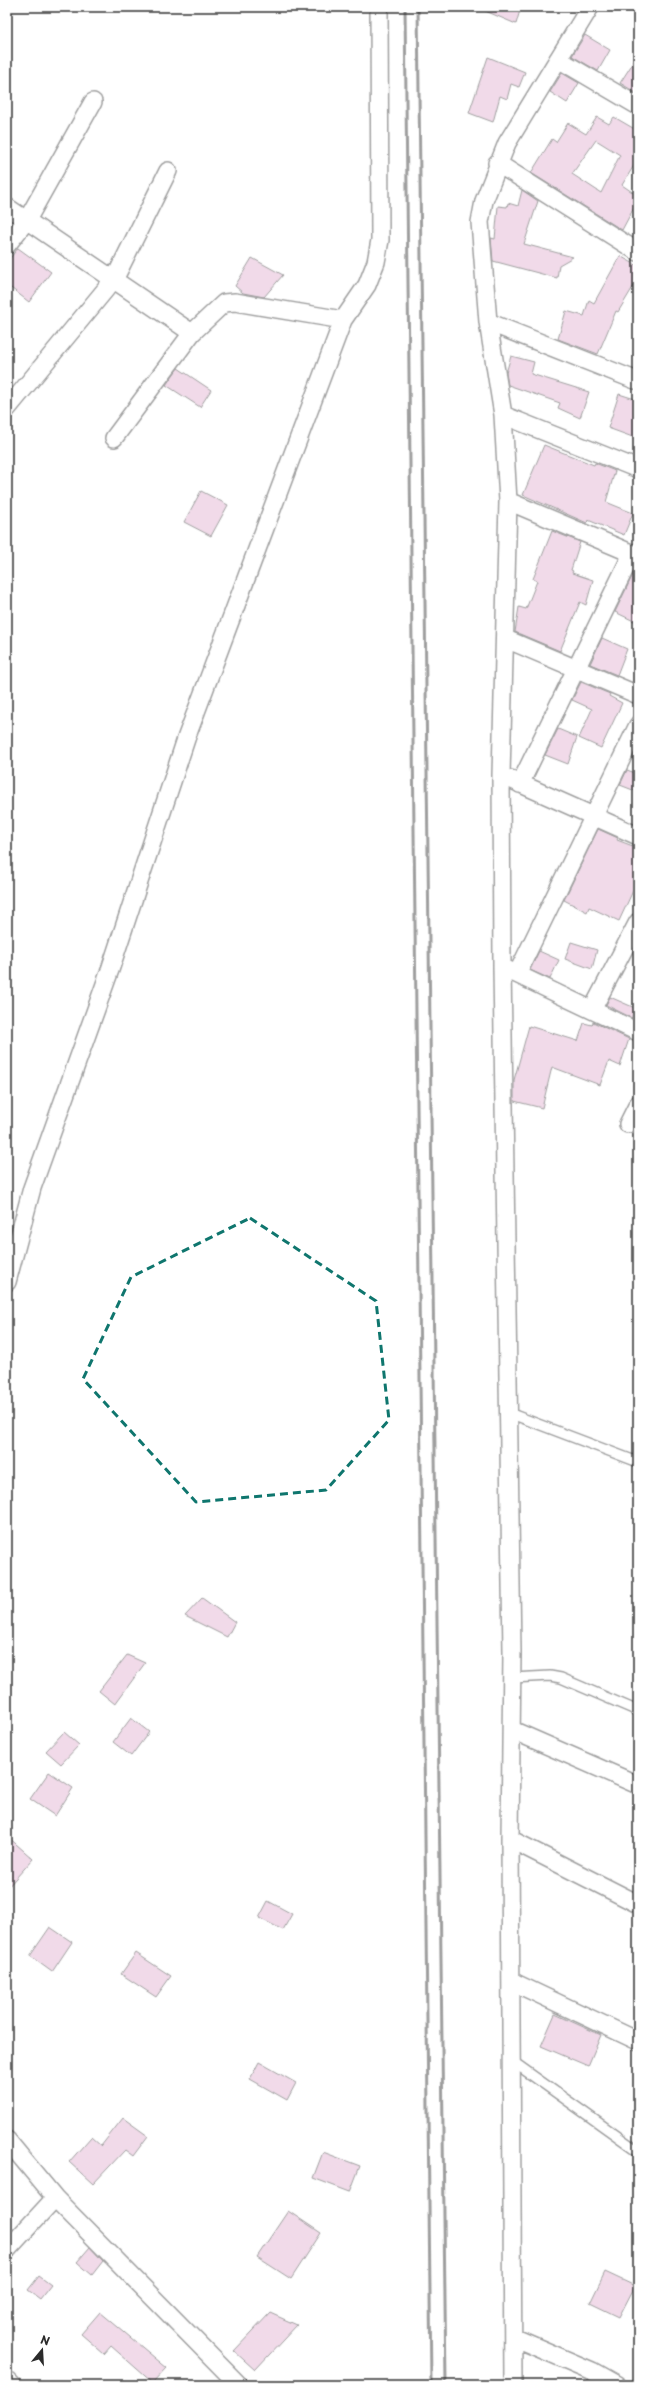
<svg xmlns="http://www.w3.org/2000/svg" width="645" height="2392" viewBox="0 0 645 2392" font-family="'Playpen Sans',sans-serif">
<style>
.building{fill:#dfaece;stroke:#2b2b2b;fill-rule:evenodd}
.lines{fill:none;stroke-linecap:round;stroke-linejoin:round}
.lane-casing{stroke:#2b2b2b;stroke-width:12}
.street-casing{stroke:#2b2b2b;stroke-width:20}
.lane{stroke:#fff;stroke-width:9}
.street{stroke:#fff;stroke-width:17}
.rail{stroke:#2b2b2b;stroke-width:3}
.marked{fill:none;stroke:#0f766e;stroke-width:3;stroke-dasharray:8 5;stroke-linejoin:round}
</style>
<rect width="100%" height="100%" fill="#fff"/>
<filter id="ink" filterUnits="userSpaceOnUse"><feTurbulence type="fractalNoise" baseFrequency=".025" numOctaves="2"/><feDisplacementMap in="SourceGraphic" scale="8" xChannelSelector="R" yChannelSelector="G"/><feConvolveMatrix kernelMatrix="1 2 1 2 8 2 1 2 1" color-interpolation-filters="sRGB"/></filter>
<g filter="url(#ink)">
<path class="building" d="M476,7H521L516,24Z
M585,35L610,50L598,71L572,56Z
M638,55V94L620,83Z
M488,57L525,72L519,87L511,84L507,99L500,96L493,122L469,113Z
M562,73L579,83L567,103L550,92Z
M597,117L609,124L614,117L638,131V159L622,185L638,196V200L622,230L531,173L552,139L556,142L568,123L586,134ZM596,140L620,155L601,193L572,174Z
M522,190L538,201L524,244L573,257L559,265L557,278L493,261L491,238L495,239L498,206L507,207L508,203L518,206Z
M18,248L51,272L29,302L7,285V262Z
M620,256L638,266V279L618,312L616,311L598,354L558,339L566,311L584,316L589,300L594,303Z
M252,258L283,275L264,297L243,293L235,286Z
M511,356L534,362L531,374L589,392L580,418L558,408L560,403L508,385L506,373Z
M178,368L211,390L200,407L166,385Z
M619,394L638,400V439L608,428Z
M544,445L594,465L595,463L615,471L606,502L633,513L624,535L588,520L587,523L523,495Z
M201,491L228,505L211,536L184,522Z
M552,531L580,542L571,570L573,571L572,573L593,580L586,605L580,602L560,651L515,632L519,607L526,609L537,581L533,579Z
M637,566H638V623L615,612Z
M602,638L627,649L617,675L590,664Z
M581,682L610,694L609,696L622,703L601,748L579,738L592,709L572,700Z
M558,729L577,737L568,764L545,755Z
M627,770L638,774V792L620,785Z
M598,829L618,838L617,840L638,848V880L619,921L589,907L587,912L564,900Z
M571,942L597,950L592,969L565,959Z
M539,951L559,960L550,979L530,970Z
M610,997L635,1008L632,1018L606,1005Z
M593,1022L629,1039L620,1066L609,1061L600,1085L552,1067L542,1108L514,1101V1080L529,1026L578,1041L584,1023L592,1025Z
M202,1598L235,1622L227,1637L185,1616Z
M127,1655L145,1663L115,1704L99,1691Z
M131,1718L149,1732L131,1756L113,1742Z
M64,1732L79,1745L61,1764L46,1751Z
M49,1772L73,1788L55,1816L30,1799Z
M7,1836L33,1859L7,1888Z
M268,1901L292,1914L283,1930L259,1918Z
M50,1927L72,1942L52,1972L30,1956Z
M136,1953L171,1976L156,1997L121,1974Z
M555,2014L601,2035L588,2066L541,2046Z
M259,2062L296,2083L287,2100L250,2079Z
M123,2118L148,2136L133,2156L125,2150L93,2184L69,2162L91,2137L101,2146Z
M323,2152L360,2166L350,2192L313,2178Z
M288,2211L321,2233L291,2279L257,2257Z
M90,2247L103,2261L92,2275L77,2262Z
M605,2272L635,2286L619,2317L590,2303Z
M39,2276L51,2285L40,2299L28,2290Z
M100,2312L167,2368L153,2383L111,2346L104,2354L81,2334Z
M270,2313L297,2325L255,2370L234,2351Z"/>
<g class="lines">
<defs>
<path id="lane" d="M509,1413L638,1462
M512,1678L550,1676L561,1678L638,1711
M512,2061L638,2151"/>
<path id="street" d="M558,59L638,106
M497,163L638,252
M7,207L192,333
M7,245L27,220L93,102
M488,322L635,380
M7,409L115,278L168,171
M503,415L638,469
M114,438L192,333L224,303L235,302L343,320
M508,501L638,556
M506,639L638,695
M510,779L638,836
M520,784L632,554
M508,970L638,1032
M517,974L638,725
M592,1010L638,922
M628,1124L638,1104
M7,1282L32,1188L110,970L187,736L343,320L367,285L376,262L380,240L379,7
M512,1730L638,1785
M510,1839L638,1904
M511,1981L638,2041
M7,2140L55,2198L239,2385
M7,2250L55,2198
M513,2337L592,2371L617,2385
M7,2380L12,2385
M513,2385L510,1839L512,1652L502,967L501,775L508,501L503,415L488,322L480,222L484,201L507,143L590,7"/>
</defs>
<use href="#lane" class="lane-casing"/>
<use href="#street" class="street-casing"/>
<use href="#lane" class="lane"/>
<use href="#street" class="street"/>
<path class="rail" d="M405,7L431,2385
M418,7L446,2385"/>
</g>
</g>
<path d="M0 0H645V2392H0ZM250,1218L376,1301L389,1420L326,1490L196,1502L83,1379L131,1277Z" fill="#fff" fill-opacity=".55" fill-rule="evenodd"/>
<path class="marked" d="M250,1218L376,1301L389,1420L326,1490L196,1502L83,1379L131,1277Z"/>
<rect width="645" height="2392" fill="none" stroke="#fff" stroke-width="24"/>
<rect x="12" y="12" width="621" height="2368" fill="none" stroke="#2b2b2b" stroke-width="1.5" filter="url(#ink)"/>
<g transform="translate(42 2350) rotate(18)" stroke="#ffffff" stroke-width="3" paint-order="stroke">
<path d="M0-3L7 15L0 10L-7 15Z" fill="#2b2b2b"/>
<text y="-6" font-size="11" font-weight="bold" text-anchor="middle" fill="#2b2b2b">N</text>
</g>
</svg>
